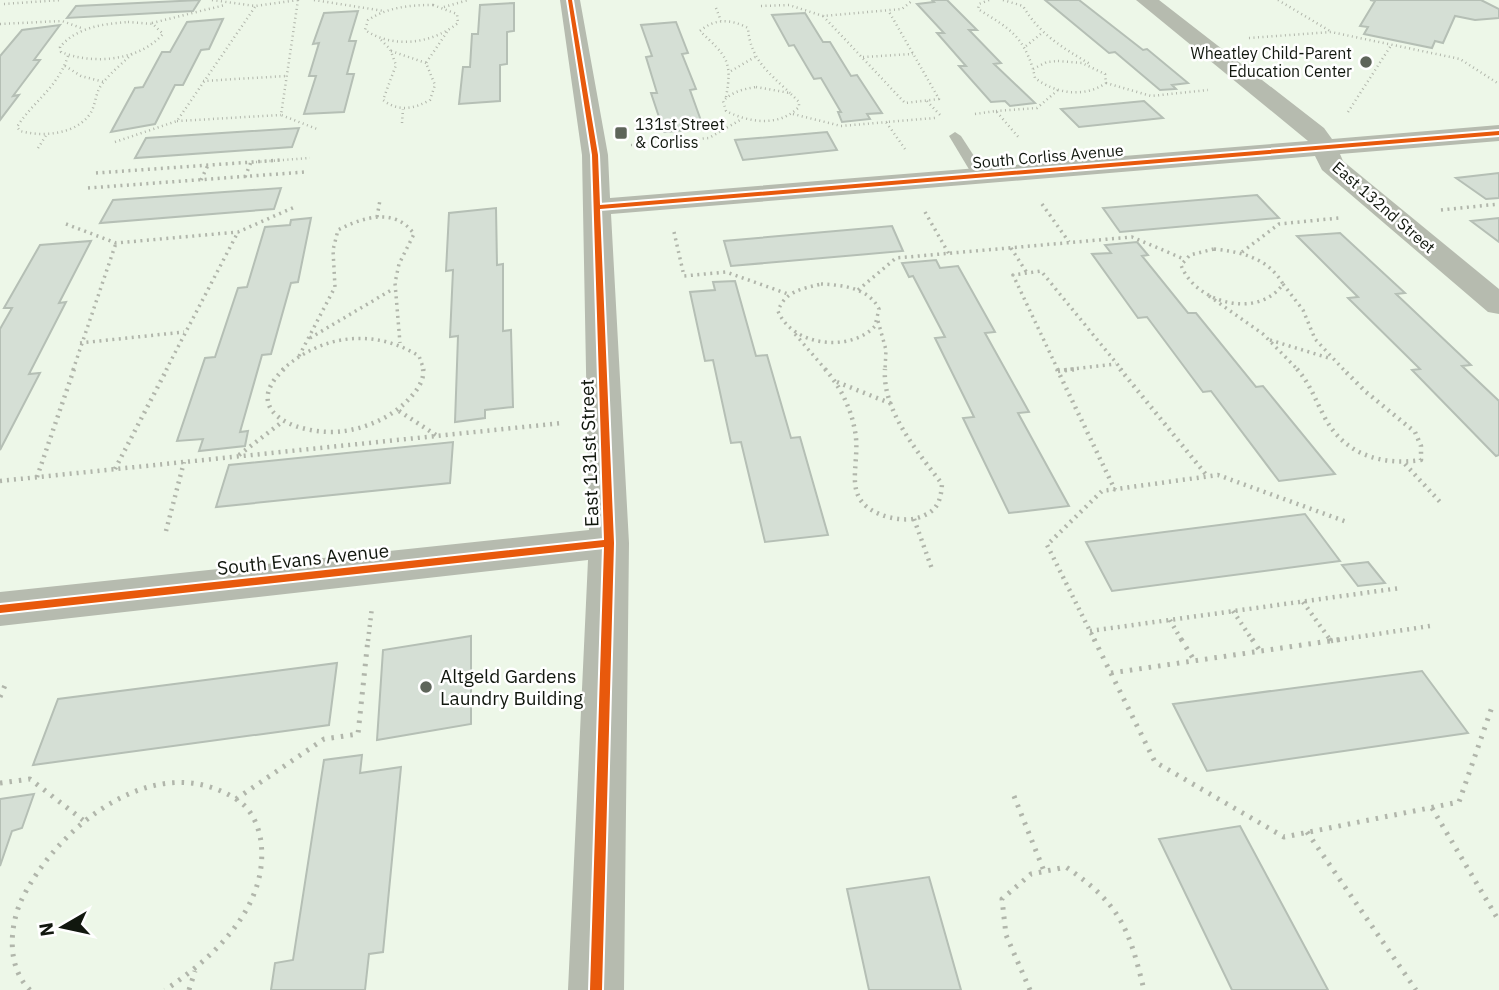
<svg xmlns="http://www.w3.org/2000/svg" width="1499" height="990" viewBox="0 0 1499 990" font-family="'IBM Plex Sans',sans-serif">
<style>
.building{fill:#d5dfd5;stroke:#b5bfb5;stroke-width:2}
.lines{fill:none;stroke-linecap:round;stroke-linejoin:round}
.path-far3{stroke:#b1b6ab;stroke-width:2.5;stroke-dasharray:1 3.5;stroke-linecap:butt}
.path-far2{stroke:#b1b6ab;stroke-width:3.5;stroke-dasharray:2 4.5;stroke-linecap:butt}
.path-far1{stroke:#b1b6ab;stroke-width:4.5;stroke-dasharray:2 5;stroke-linecap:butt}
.path{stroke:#b1b6ab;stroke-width:5;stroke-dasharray:2.5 7;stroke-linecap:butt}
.service{fill:#b6bbaf;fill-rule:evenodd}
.minor{fill:#b6bbaf;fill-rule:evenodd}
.cycleway-casing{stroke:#fff;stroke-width:4}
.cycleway{fill:#e8590c;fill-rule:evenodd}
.poi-dot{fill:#5e655a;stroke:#fff;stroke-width:2.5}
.labels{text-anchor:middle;stroke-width:5;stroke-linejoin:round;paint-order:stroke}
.far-poi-label{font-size:16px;fill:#11170e;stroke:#fff;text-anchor:end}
.far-street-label{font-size:16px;fill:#11170e;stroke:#fff}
.street-label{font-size:19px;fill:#11170e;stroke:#fff}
.poi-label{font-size:19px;fill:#11170e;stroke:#fff;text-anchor:start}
</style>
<rect width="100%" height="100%" fill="#edf7e8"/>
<path class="building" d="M200,0L193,11L67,18L76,6Z
M932,0H947L977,30H969L1001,63L994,64L1035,103L1010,106L1005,101L991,102L959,66H966L937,33H944L917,4L934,2Z
M1045,0H1079L1143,50L1147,49L1188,83L1172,85L1176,89L1160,90L1115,52L1109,53Z
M1370,0H1481L1499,9V18L1475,20L1455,16L1443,43L1435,41L1432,48L1364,34L1368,27L1360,26L1375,1Z
M514,3V31L507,32V64L500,65V101L459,104L463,67H470L472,34H478L480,5Z
M358,11L349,41H356L347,74H354L344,112L304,114L316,76H309L319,43L313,44L324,13Z
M805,13L823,42H830L851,76L857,75L882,113L867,114L870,119L842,122L838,112H841L821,78L814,79L794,45L789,46L772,15Z
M223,19L209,49L201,50L183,85H175L155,124L111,132L135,88L143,87L162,52H170L187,22Z
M676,22L688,53L682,54L696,89L690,90L704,129L664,132L651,93H657L646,57L652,56L641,25Z
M60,25L34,60H40L13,96L19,95L0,120V56L22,30Z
M1144,101L1163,118L1079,127L1061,109Z
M299,128L292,147L135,158L146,138Z
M827,132L837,150L743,160L735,140Z
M1499,173V198L1486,199L1456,178Z
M281,188L274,209L100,223L113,200Z
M1257,195L1279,218L1120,232L1103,208Z
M496,208L497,265L503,264V331L511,330L513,407L485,410V418L455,422L458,336L450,337L453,270L446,271L449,213Z
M311,218L298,282L291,283L271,354L262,355L240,432L248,431L245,446L199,451L203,439L177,441L205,358L215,357L238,288L247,287L265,227L290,225L291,220Z
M1499,218V242L1471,221Z
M892,226L903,251L731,266L724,241Z
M1340,233L1405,293L1396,294L1471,365L1462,366L1499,401V455L1496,456L1412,370L1420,369L1348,298L1358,297L1297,236Z
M91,241L59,303L66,302L29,374L40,373L0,450V329L12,308H4L40,245Z
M1137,242L1148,255L1142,256L1188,313H1196L1256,387L1263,386L1335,474L1279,481L1211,391L1203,392L1147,317L1138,318L1092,254L1111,253L1105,245Z
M936,260L940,268L958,266L995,332L985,333L1029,412L1018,413L1069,506L1009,513L963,418L974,417L935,338L945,337L913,276L909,277L902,263Z
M735,281L756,356L767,355L791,438L800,437L828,535L765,542L741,442L731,443L713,360L705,361L690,292L715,290L713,282Z
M453,442L450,483L216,507L229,465Z
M1305,514L1340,561L1112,591L1086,542Z
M1368,562L1385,583L1358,586L1342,565Z
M471,636V724L377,740L383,650Z
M337,663L329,725L33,765L58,699Z
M1422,671L1468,733L1207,771L1173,704Z
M362,755L360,773L401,767L383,952L369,954L365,990H271L275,963L293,960L324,760Z
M34,794L22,828L12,831L0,866V799Z
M1240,826L1328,990H1232L1159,839Z
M929,877L961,990H869L847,889Z"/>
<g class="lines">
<path class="path-far3" d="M212,0L255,6L298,0
M298,0L281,115L317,129
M314,0L384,11
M989,0L979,4L978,9C1008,28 1022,34 1033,69
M1003,0L1023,6C1039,34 1063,48 1090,64
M1278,0L1330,31
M4,4L61,0
M433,5L457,14L458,23C432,44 393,49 365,30L368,20C388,7 410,5 433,5Z
M761,6L789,5L823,16L902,9L913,0
M444,7L468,0
M716,8L721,21
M823,16L905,103L939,99L888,10
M128,22L153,24L163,34C139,61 93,65 61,52L60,47C77,27 103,24 128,22Z
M152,23L225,5
M0,24L62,21L84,29
M1249,38L1331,32L1460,59L1499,84
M381,40L390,49L396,65L383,100C398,112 414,109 430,100L435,85L426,63L447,32
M1026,46L1042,33
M391,51L426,63
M68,56C57,89 34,100 17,127L20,131C42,137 75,135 90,114C96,105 95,93 102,84C111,72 123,63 133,53
M863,57L913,54
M1058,61L1082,63L1105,74L1106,83C1084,98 1056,94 1035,78L1033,69L1047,62Z
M65,66L81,76L104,82
M731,71L755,57
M203,81L286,76
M1106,83L1151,96L1208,90
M756,87L790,93L799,102V107C779,127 750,123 726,111L723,101C732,92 743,89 756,87Z
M726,97C733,60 726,56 700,31C715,18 731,19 748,28C750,59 769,73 790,93
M927,101L940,115
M996,111L1037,108L1058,90
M1348,112L1392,44
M793,114L841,126L888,122
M975,114L996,111L1020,139
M177,121L281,115
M402,123L403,109
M115,142L177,121L255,7
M631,145L709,138L742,119
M38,148L47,134
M905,149L886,122L935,118
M256,162L310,158"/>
<path class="path-far2" d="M96,173L281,160
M245,177L251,162
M201,180L208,165
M88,188L305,172
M1042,204L1069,242
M1441,210L1499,204
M925,212L949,254
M377,217L380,200
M66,224L116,243L238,232L297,206
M674,232L684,276L726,272L788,294
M1011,248L1027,273
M1214,249C1242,252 1268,258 1283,284C1258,320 1195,303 1181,265L1190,255Z
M1242,252L1279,224L1339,218
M821,284C843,285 869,288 879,309L875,326C850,353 792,346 778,311C785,291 802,289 821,284Z
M1283,284L1303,310L1315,339L1344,370
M858,290L896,258L1132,237L1184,259
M1209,296L1263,334L1298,370
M878,321L886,350L885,370
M795,334L826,370
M310,338L393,289
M1270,340L1332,359
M80,343L184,332
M299,356L335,287L333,250L338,230C363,217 395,207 414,234L399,264L395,283L400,343
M73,370L116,243
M166,370L238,232
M282,370C322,334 374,328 419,356L424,370
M1058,370L1013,275L1041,271L1122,370
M1064,370L1116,364"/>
<path class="path-far1" d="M284,369C236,414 305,437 344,431C367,428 391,417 407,401C415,393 425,381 423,369
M825,369C840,386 851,408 855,431C862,467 837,502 888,517C900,520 914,521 925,515C939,509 941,497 942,484C918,452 882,411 885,369
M1057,369L1115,490
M1120,369L1208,477
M1297,369C1310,384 1315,399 1324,416C1343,454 1381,466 1421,460V446L1415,432L1366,392L1343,369
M1058,371L1078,369
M837,382L892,404
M399,411L436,435
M239,455L282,422
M1405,464L1441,503
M115,469L167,369
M37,477L74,369
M0,481L562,423
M914,519L932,569
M166,531L184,462
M1303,602L1331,641
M1233,611L1253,641
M1170,620L1182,641
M1090,631L1400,588
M368,641L372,607
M1095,641L1047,545L1102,491L1218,475L1347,522
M1331,641L1430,626"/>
<path class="path" d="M1094,639L1155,762L1284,837L1459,802L1493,704
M1181,639L1194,660
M1252,639L1260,651
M1329,639L1331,641
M1111,673L1343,639
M0,697L6,683
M0,783L30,779L83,820
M1014,796L1044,871
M236,799L324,739L358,734L368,639
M1432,808L1499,921
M1307,832L1416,990
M30,990C7,968 9,928 21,901C56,827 157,745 239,801C252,810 259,827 261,842C269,907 213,958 165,990
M189,990L195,971
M1030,990L1006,935L1002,899L1031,874L1066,867C1120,904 1129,928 1144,990"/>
<path class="service" d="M955,132L961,136L987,176L985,179L980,180L973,176L949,136Z"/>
<path class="minor" d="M560,0H580L608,155L610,198L1308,141L1136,0H1159L1324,128L1332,139L1499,125V141L1340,154L1343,161L1499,289V314L1488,312L1322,170L1315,156L611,214L629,543L624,990H568L588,560L0,626V592L589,530L582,155Z"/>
<defs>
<path id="cycleway" d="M568,0H572L598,155L600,205L1499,131V135L600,209L614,543L602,990H590L604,547L0,613V605L604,540L592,155Z"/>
</defs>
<use href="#cycleway" class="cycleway-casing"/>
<use href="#cycleway" class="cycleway"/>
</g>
<g class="poi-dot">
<circle cx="1366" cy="62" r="7"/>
<rect x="614" y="126" width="14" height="14" rx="3.5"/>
<circle cx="426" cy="687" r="7"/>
</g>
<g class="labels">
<g class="far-poi-label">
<text x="1352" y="59">Wheatley Child-Parent<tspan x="1352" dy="18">Education Center</tspan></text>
<text x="635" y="130" text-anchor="start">131st Street<tspan x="635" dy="18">&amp; Corliss</tspan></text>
</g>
<g class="far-street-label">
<text transform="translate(1048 156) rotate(-5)" y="6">South Corliss Avenue</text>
<text transform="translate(1384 207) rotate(41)" y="6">East 132nd Street</text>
</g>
<g class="street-label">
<text transform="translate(589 453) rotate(-92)" y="7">East 131st Street</text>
<text transform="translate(303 559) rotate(-6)" y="7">South Evans Avenue</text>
</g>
<g class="poi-label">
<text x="440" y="683">Altgeld Gardens<tspan x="440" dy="22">Laundry Building</tspan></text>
</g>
</g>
<g transform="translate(63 927) rotate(261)" stroke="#ffffff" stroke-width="5" paint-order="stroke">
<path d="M0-5L12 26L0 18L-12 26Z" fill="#11170e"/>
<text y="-10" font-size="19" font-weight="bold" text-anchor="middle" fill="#11170e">N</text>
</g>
</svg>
